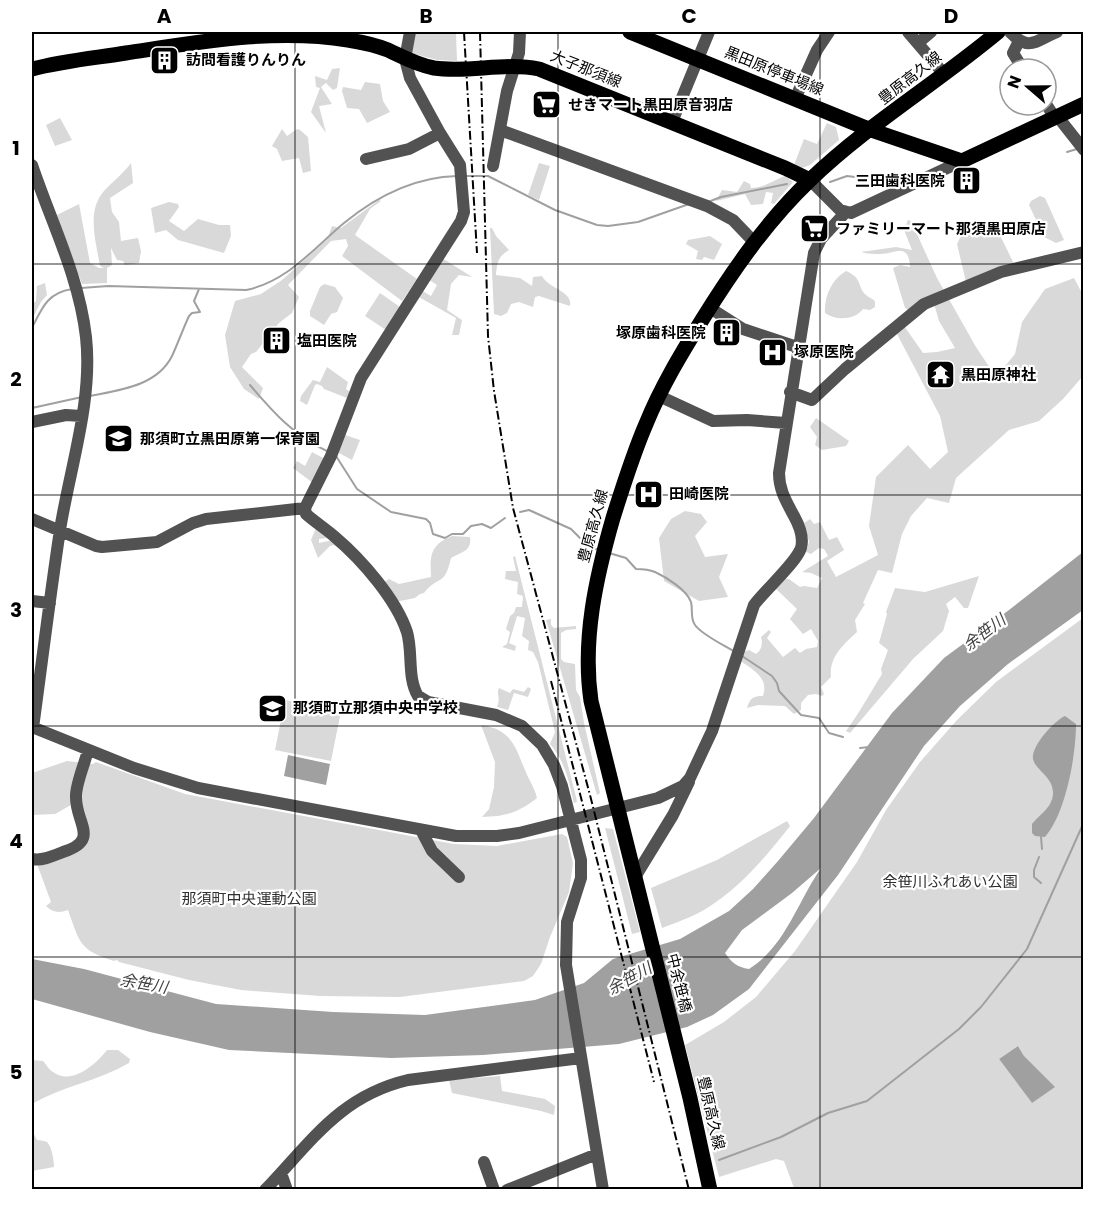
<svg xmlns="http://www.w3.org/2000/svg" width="1115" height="1221" viewBox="0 0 1115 1221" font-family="Poppins,'Noto Sans JP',sans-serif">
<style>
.green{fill:#d9d9d9;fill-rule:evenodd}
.water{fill:#a0a0a0;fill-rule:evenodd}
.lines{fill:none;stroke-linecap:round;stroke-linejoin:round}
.stream{stroke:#a0a0a0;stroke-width:2}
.minor{stroke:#525252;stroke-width:12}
.major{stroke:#000;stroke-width:15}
.rail{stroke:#000;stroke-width:2;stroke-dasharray:9 3 1.5 3;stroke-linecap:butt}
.grid{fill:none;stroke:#000;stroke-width:1.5;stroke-opacity:0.55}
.labels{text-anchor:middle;stroke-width:4.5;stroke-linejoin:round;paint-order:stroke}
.poi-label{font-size:15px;font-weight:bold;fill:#000;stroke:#fff;text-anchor:start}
.street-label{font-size:15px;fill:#000;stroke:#fff}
.park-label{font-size:15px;fill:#303030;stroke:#fff}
.water-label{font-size:16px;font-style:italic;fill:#414141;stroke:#fff}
.neatline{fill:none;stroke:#000;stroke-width:2}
.grid-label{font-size:20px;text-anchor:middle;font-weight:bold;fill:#000}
</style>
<rect width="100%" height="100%" fill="#fff"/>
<path class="green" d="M415,32H456L457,61L437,60L411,53Z
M340,68L337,88L333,90L326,83L321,87L332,104L319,106L326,133L311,112L320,88L316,87L315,76L327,80L332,69Z
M365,82L380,84L383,101L390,112L367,123L359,109L347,108L342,91L343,87L361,90Z
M60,118L72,140L55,146L46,125Z
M827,123L836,127L839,140L810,165L802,168L794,165L804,139L817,144Z
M282,129L287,136L297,129L300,130L308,137L311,171L303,173L299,158L282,161L277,149L272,146Z
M131,163L133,183L110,198L112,212L119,222L121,241L138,238L141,251L139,263L125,265L123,261L117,260L111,248L112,265L107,268V283L82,284L57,215L79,204L90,263L99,268H104L100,266C96,242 86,211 104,191C113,181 123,174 131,163Z
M539,163L550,166L539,200L528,195Z
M785,176L793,182L774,204L771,203L773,193L766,192L763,204L751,205L745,194L716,201L722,190L737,192L744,181L750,184L751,188C764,188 772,181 785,176Z
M1040,196L1045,198L1064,240L1056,243L1044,237L1029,205L1031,201Z
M379,200L381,201L370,209L355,235L417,279L402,301L342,256L348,246L346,239L331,241L288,285L299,297L292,313L279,323L256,352L251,354L242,367L263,388L259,399L244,389L230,367L225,335L235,301L261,294L282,280L327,240L332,226L341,228Z
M169,202L178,204L179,207L169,221L184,231L198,219L219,225H230L231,236L224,253L178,240L166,230L155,233L151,208Z
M908,220L911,221L937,278L976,347L996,377L1015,354L1022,322L1045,289L1074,278L1083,295V376L1063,399L1039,421L1009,430L956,478L949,503L927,498L911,516L902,534L892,573L878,570L863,603L865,604L855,620L857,632C843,645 829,657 831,677L821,687L824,694L822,696L816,694L808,695L801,703V710L794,714L785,706L758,705L747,708C750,698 753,696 763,696C769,677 753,670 739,660L743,652L749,650L756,654C762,650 763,643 761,637L769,630L771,632L767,638L783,657L795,648L800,653L806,649L817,647L818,641L811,629L803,634L790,619L797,609L773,586L782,578L789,579L800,587L804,586L817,588L822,578L811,573L802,572L828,556L824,549L819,548L811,554L806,552L809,542L804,523L810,519L814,524L820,522L829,540L837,537L844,550L827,561L836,577L878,555L869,526L876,477L908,445L930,469L948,452L940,416L897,334L902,323L923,353L937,352L955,348L939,321L932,297L908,310L905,308L893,268L900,265L910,267C909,242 894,254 881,254C875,254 867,254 861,252L896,247L912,250L904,230Z
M996,227L1015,266L966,282L957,244L962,234L977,228L984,231Z
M490,228H492L496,236L509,250C498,256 497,263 496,275L520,278L532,286L533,277L542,276C549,289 573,291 570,306L539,296L535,297L533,307L519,302L511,304L507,313L501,316L494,314Z
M710,236L722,244L714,260L704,257L702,260L696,259L698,251L686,244L688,240Z
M442,258L472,277L459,275L451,284L447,310L462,320L459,335H452L456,318L417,296L421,290L431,296L437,285L428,279Z
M846,271C863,278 857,287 866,295C869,298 872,298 875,301V307L870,310L863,309C855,320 836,321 825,313C824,296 832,279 846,271Z
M45,283L47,295L41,302L32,319V304L36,301L37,286Z
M324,284L335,287L343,298L337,312L331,314L324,325L310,316V311L320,287Z
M380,293L400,307L386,330L365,316Z
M327,367L348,382L346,389L350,392L347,398L324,389L322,386L317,384L315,385L307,405L300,401L301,396L313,380L320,382Z
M816,418L849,441L846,446L822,450L815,445L817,437L810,427Z
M345,435L360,440L352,460L337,452Z
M312,452L325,459L313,483L293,468L297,461L305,466Z
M685,511L701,514L707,522L695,536L705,557L728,554L719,577L728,597L699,601L664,581L659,538L671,519Z
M316,528L327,538L319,539V543L333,540L340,549L334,545L330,546L318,558L311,540Z
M452,536L470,537C472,551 462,552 451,558C444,588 439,574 424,593L420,594L415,598L395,602L383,583L389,579L399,584L431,577C430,555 430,545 452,536Z
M515,556L576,797L577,802L574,803C569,782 565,761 550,744L555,732L538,662L533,652L528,650L529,641L522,636L525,618L517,616L509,643L516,646L515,651L502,647L507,644L510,632L506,629L510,616L514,613L516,607H522L523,596L517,594L518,582L505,579L506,571H516L513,557Z
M979,576L968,608H964L955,597L946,604L949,611L943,631L913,659L850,733L846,731C860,712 870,693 882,674L881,669L888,650L879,643L887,614L886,612L895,588L925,592Z
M1083,618V1189H802L794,1188L784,1161L776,1159L719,1177L685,1045L724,1022L756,997L795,951L857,862L886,810L920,762L957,720L996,682ZM1018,1046L1024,1056L1032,1103L999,1059Z
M551,619V625L554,628L576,626V629L566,630L561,633V659L564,662L575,664L576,690L580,697L584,723L600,793L597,795L546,620Z
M528,687L531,689L528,697L514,693L508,710L497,707C501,697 496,695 499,688L510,693L513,689L524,692Z
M285,700L341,711L331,761L275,750Z
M481,725C515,730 516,751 528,777C532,785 535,790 537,798C518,813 506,816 482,817L489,809L494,787L495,762Z
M67,761L93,764L96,762L185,794L454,844L497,846L562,834L567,837L573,863L569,892L550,937L541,964L533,976L524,981L400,997L320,996L241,990L189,980L119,962L117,960L114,961C79,950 80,943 68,910C59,913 53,913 46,906L51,902L37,864L80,847L78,801L55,814L32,815V773Z
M787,821L790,826C769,853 745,882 716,902C700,914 681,921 662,928L651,888L717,860Z
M605,828L613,829L640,932L632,934Z
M107,1050H118L130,1059L129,1063C98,1081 63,1086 32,1104V1060L43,1061C46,1064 49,1070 53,1072C72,1086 96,1064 107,1050Z
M500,1076L502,1091L545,1099L555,1106L554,1115L541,1111L452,1093L449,1080Z
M32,1130L37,1140C39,1140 45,1141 47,1142C52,1147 54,1161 54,1167L32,1171Z"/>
<path class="water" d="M1083,552V610L1008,664L960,706L924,746L838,875L749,989L713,1015L687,1027L619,1044L483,1055L391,1058L229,1050L150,1032L32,999V959L84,969L216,1004L333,1012L425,1015L535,1000L584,983L613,959L680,939L729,911L753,889L778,861L814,818L892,713L944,658L1009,610ZM821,868C798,901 785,947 749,969C737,967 732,963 725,953L742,930L792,893Z
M1065,716L1076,724C1076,755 1066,813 1045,837L1035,836L1032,833V824C1040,814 1052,808 1053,794C1054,777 1035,770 1033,759C1031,746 1054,721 1065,716Z
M288,755L330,764L326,785L284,776Z
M1018,1046L1024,1056L1055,1087L1032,1103L999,1059Z"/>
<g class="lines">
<path class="stream" d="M1067,152L1077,149
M466,176H488L555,210L597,225L608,226L638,222L689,204
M830,182L847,176L903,183
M708,202L721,197L787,184
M81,288L108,286L246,290C287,282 314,248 344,223C377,196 414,177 457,176
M32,328C42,308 47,293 72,289
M250,385C273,412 295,437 329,452
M90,396C120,390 157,386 172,356C178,343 183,329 189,316L192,313L200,312L194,301L199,289
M32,408L82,397
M336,456L357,489L391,512L426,519L430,523L433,534L445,538L452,534H463L471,526L482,524L491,528L505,518
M520,512L529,510L571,529L587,545L598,550
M609,553L626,558L636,569C643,569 648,569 655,572C666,577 687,590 691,602C693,610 690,618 695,625C702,635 724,645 735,652
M742,656L772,676L777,683L779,691L801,715L819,718L829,733L843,737
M860,748L869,747
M1041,837L1042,849
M1039,857L1034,870V877L1041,883
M719,1160L781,1137L828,1113L867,1101L959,1029L981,1007L1027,949L1084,822"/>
<path class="minor" d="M908,32L944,74
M1010,32C1029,52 1035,41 1057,32
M1019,41L1013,53L1023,69
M918,43L931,32
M795,99L817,50L829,32
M1046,104L1055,118
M1058,117L1084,150
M672,122L709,32
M500,130L707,206L733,220L755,243
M366,159L409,149L440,133
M32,165C51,222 79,276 86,337C93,401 70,467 60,530C50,596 42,662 33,728
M493,166L507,91L519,53L520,32
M810,180L840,210L851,213L962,161
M710,308L743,329L797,347
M790,392L812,400L845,369L924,304L1001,272L1084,252
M659,396L713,421L747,420L786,423
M32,422L66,415L81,416
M305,508L306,514C315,522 326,529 335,537C362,560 396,599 407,632C413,652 407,678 418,696L428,702L496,715L522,726L542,745L554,765L562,786L581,860V878L567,922L566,965L603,1190
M305,508L331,456L361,378L461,221L464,212L460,165L440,133L410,78L405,59L410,32
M32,519L96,546L102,547L157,542L193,523L206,519L305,508
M32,601L50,603
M32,727L134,768L198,788L456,836H497L519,833L658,798L683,786L690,778L712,731L754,605C765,590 796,563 801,548C804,537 799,525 794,516C786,501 779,490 779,473L814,253L821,239L845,213
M421,830L432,851L459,877
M32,859C42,861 53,856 63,852C101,840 75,823 76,796C76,783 85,763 88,750
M635,877L673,815L689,782
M484,1162L494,1190
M281,1173L287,1190
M265,1190C311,1142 340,1096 408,1080L581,1058
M507,1190L597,1154"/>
<path class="major" d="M630,32L871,130L962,161L1084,104
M32,69C62,61 94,58 126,53C199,42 274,28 348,40C361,42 375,45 388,50C403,57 417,65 434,68C469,73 504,62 539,69L785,168L810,180
M710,1190L690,1098L591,701C582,640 596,577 613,518C623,486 633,454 646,424C661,387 681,354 702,320C733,270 767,221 810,180C867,125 937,83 998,32"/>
<path class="rail" d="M464,32L477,253
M480,32L488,336L494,391L513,508L590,795L689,1190
M551,681L654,1082"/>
</g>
<path class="grid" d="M295,32V1190M558,32V1190M820,32V1190M32,264H1084M32,495H1084M32,726H1084M32,957H1084"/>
<defs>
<symbol id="building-square" viewBox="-11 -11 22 22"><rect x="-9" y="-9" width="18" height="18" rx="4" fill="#000" stroke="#fff"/><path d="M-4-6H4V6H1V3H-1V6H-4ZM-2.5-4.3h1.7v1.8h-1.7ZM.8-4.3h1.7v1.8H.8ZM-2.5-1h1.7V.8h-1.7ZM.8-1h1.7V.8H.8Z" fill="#fff"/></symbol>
<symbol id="supermarket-square" viewBox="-11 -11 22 22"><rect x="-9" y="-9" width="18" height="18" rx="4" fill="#000" stroke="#fff"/><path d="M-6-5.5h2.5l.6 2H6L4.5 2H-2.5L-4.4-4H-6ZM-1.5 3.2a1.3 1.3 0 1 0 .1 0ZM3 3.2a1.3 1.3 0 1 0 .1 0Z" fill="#fff"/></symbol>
<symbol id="hospital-square" viewBox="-11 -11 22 22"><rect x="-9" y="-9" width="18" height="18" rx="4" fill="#000" stroke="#fff"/><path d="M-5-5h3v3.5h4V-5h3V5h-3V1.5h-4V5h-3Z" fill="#fff"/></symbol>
<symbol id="temple-square" viewBox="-11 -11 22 22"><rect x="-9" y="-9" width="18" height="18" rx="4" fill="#000" stroke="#fff"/><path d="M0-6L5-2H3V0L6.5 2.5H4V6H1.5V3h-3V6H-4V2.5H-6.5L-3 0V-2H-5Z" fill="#fff"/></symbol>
<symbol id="school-square" viewBox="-11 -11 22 22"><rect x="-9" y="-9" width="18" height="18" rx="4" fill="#000" stroke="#fff"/><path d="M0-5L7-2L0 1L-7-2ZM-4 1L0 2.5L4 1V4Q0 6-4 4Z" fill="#fff"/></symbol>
</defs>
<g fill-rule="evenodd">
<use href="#building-square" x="148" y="44" width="33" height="33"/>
<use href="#supermarket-square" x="530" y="88" width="33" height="33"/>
<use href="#building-square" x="950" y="164" width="33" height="33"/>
<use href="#supermarket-square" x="798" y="212" width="33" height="33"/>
<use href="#building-square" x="710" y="316" width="33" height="33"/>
<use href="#building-square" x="260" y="324" width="33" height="33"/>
<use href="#hospital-square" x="756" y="336" width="33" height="33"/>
<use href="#temple-square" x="924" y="358" width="33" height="33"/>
<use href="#school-square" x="102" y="422" width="33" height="33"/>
<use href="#hospital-square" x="632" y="478" width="33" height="33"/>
<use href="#school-square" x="256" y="692" width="33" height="33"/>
</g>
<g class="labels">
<g class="poi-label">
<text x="186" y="65">訪問看護りんりん</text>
<text x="568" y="110">せきマート黒田原音羽店</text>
<text x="945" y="186" text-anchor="end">三田歯科医院</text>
<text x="836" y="234">ファミリーマート那須黒田原店</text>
<text x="706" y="338" text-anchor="end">塚原歯科医院</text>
<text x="297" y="346">塩田医院</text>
<text x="794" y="357">塚原医院</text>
<text x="961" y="380">黒田原神社</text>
<text x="140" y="444">那須町立黒田原第一保育園</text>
<text x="669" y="499">田崎医院</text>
<text x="293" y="713">那須町立那須中央中学校</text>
</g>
<g class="street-label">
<text transform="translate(586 69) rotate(22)" y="5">大子那須線</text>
<text transform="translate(774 71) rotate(22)" y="5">黒田原停車場線</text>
<text transform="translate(910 78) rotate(-38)" y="5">豊原高久線</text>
<text transform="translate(593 526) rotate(-75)" y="5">豊原高久線</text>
<text transform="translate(679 983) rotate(76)" y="5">中余笹橋</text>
<text transform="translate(711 1113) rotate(77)" y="5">豊原高久線</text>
</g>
<g class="park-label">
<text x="950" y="887">余笹川ふれあい公園</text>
<text x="249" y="904">那須町中央運動公園</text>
</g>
<g class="water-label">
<text transform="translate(984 632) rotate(-37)" y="6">余笹川</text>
<text transform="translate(629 978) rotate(-29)" y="6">余笹川</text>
<text transform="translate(144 983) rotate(10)" y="6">余笹川</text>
</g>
</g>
<rect width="1115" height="1221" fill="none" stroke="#ffffff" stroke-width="66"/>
<g transform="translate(1028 87) rotate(290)"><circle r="28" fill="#ffffff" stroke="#999999" stroke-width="1.5"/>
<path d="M0-4.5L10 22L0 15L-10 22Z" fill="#000000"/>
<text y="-9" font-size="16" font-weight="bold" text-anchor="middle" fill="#000000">N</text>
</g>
<rect x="33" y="33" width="1049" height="1155" class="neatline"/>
<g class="grid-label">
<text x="164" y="23">A</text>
<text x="426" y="23">B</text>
<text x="689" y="23">C</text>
<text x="951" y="23">D</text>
<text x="16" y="155">1</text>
<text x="16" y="386">2</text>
<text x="16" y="617">3</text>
<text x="16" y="848">4</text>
<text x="16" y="1079">5</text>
</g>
</svg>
